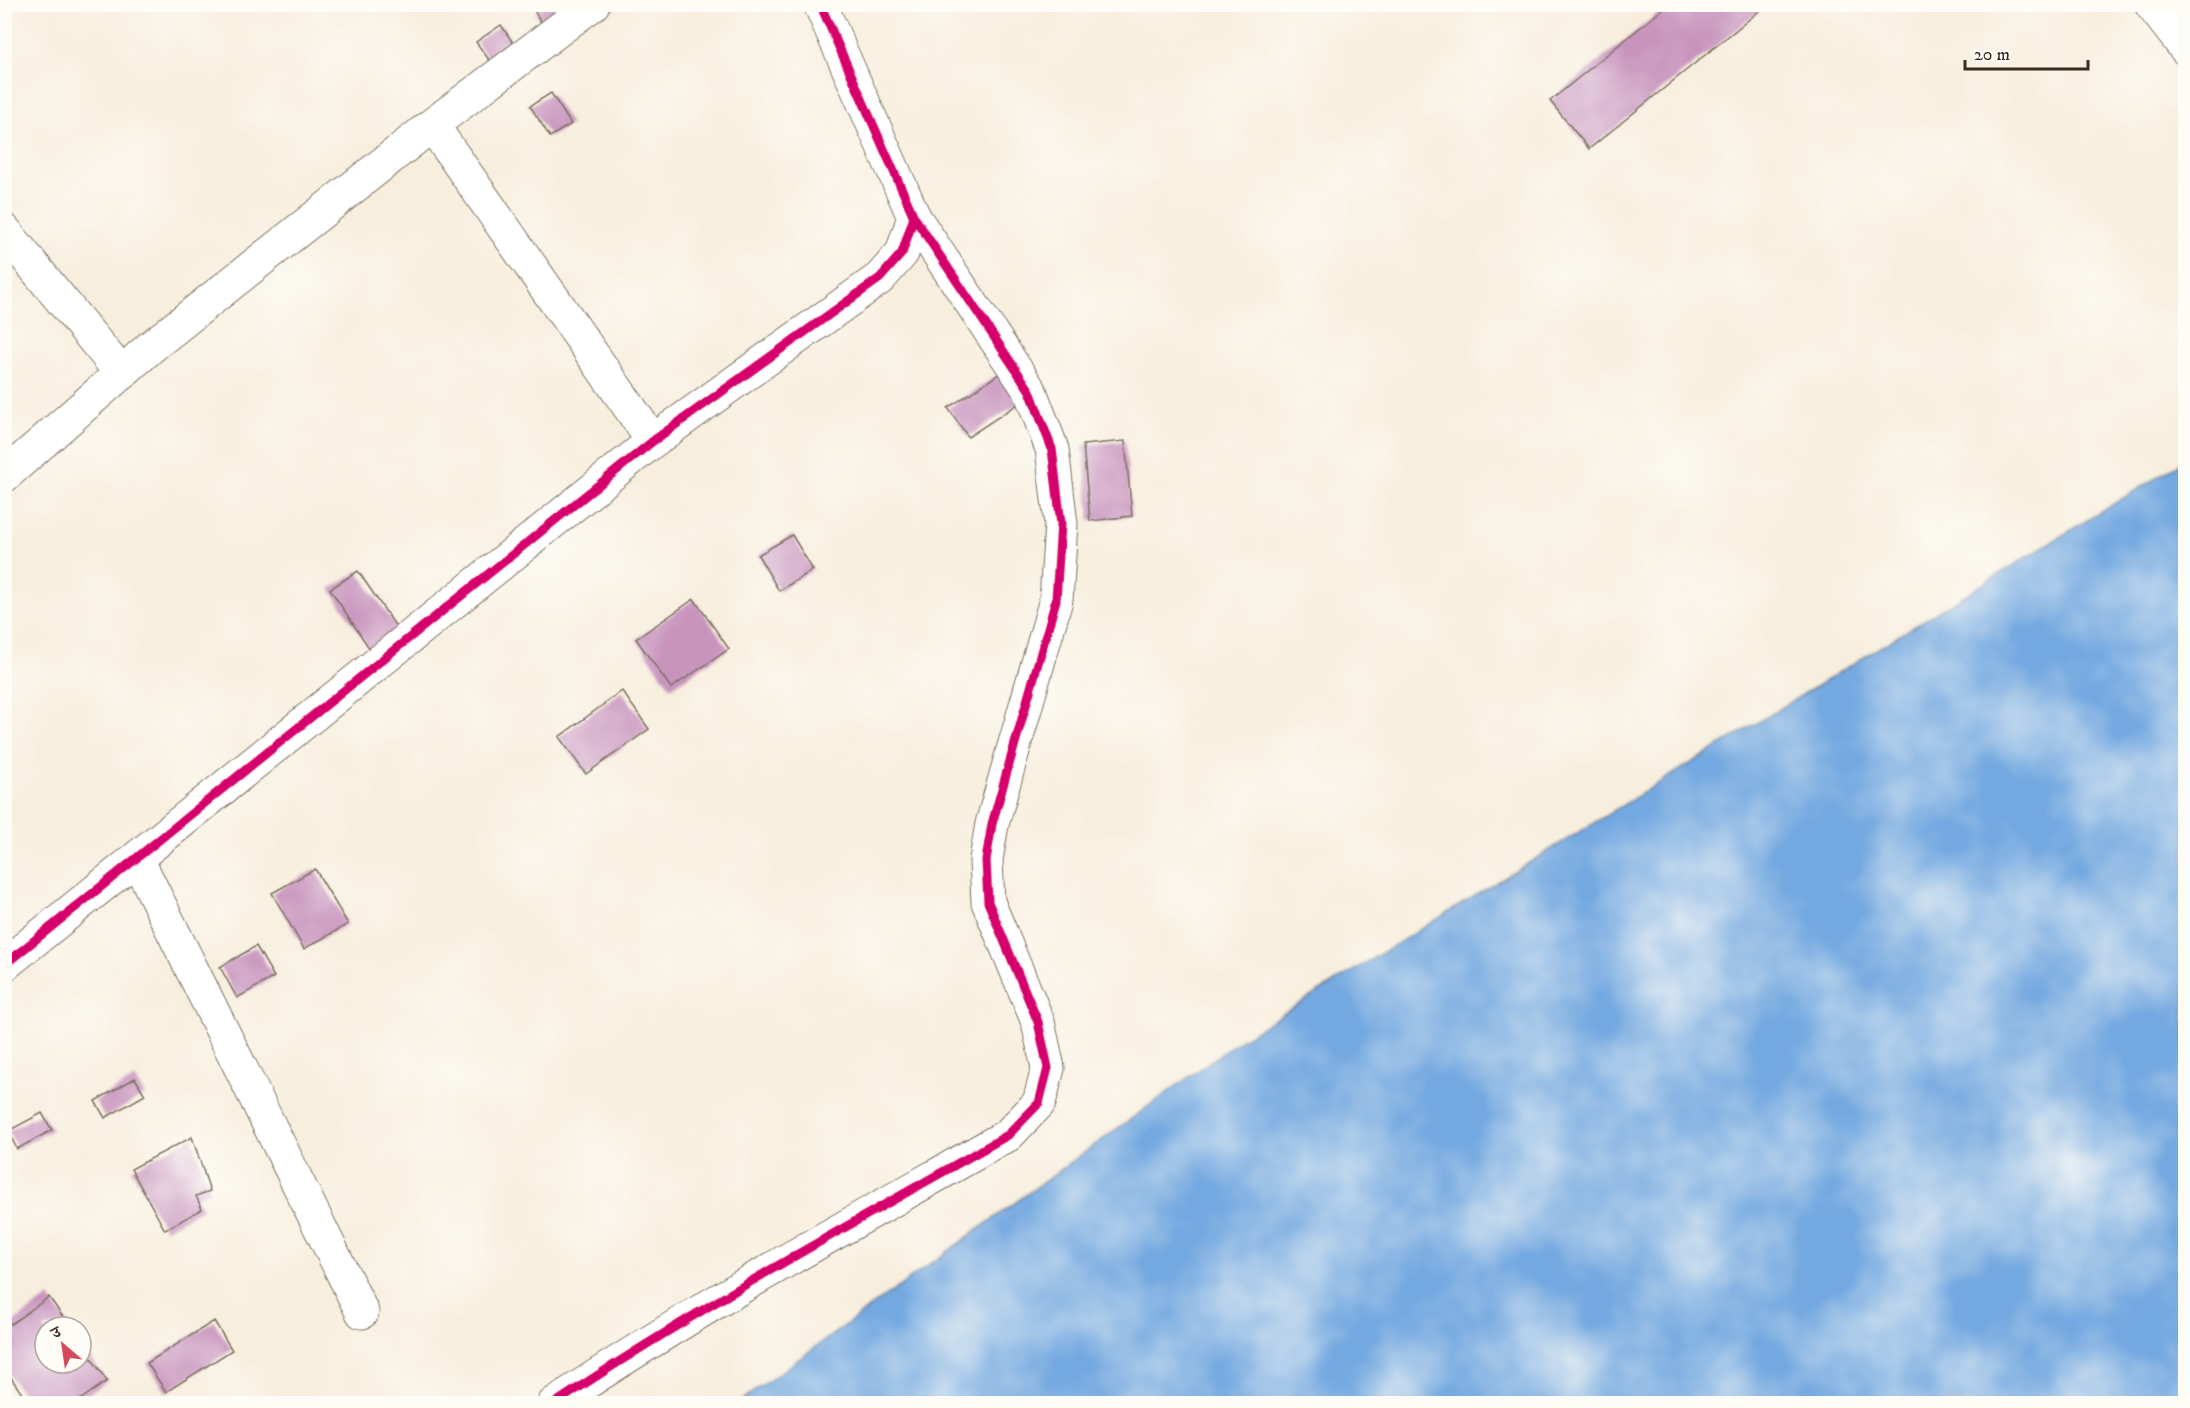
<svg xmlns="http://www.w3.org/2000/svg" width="2190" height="1408" viewBox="0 0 2190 1408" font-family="'IM FELL DW Pica','Noto Serif Devanagari',serif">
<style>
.water{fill:#73a8e0;stroke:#57697f;stroke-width:1.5}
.building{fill:#c894be}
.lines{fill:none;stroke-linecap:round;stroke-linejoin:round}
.minor-casing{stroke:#7d6f61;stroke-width:35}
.minor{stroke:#fff;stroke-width:33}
.cycleway-casing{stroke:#fdfcf7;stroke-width:13}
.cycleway{stroke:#d6006c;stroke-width:9}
</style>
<rect width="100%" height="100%" fill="#fdfcf7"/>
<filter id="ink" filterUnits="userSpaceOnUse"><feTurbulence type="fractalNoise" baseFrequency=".0167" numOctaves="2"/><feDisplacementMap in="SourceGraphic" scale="12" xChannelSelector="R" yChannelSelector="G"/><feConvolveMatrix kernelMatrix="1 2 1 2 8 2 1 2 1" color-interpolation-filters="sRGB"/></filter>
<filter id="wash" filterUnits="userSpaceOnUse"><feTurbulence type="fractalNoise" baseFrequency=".008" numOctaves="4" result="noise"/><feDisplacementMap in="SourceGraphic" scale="24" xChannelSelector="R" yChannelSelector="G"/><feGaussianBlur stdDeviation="1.35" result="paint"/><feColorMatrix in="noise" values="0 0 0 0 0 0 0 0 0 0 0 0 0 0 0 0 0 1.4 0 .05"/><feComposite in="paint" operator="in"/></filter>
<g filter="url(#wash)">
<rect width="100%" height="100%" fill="#f7eedd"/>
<path class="water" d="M2185,460V1403H738L1240,1040Z"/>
<g id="blocks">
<path class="building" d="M547,4H555L561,13L542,24L535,12Z
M1669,4H1768L1589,149L1550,101Z
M501,25L516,47L492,64L476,42Z
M551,93L571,124L550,137L530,106Z
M1008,368L1027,398L968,437L948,408Z
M1125,441L1132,516L1090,521L1083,445Z
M792,535L813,570L779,591L758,555Z
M358,571L403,637L375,657L330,589Z
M694,599L729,649L671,688L636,639Z
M622,691L649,729L586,774L559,737Z
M315,869L348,924L304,949L272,893Z
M256,946L274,977L237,998L220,967Z
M135,1078L145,1095L105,1118L95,1101Z
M42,1113L52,1130L17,1149L8,1131Z
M192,1137L210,1191L196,1196L202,1209L165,1230L131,1169Z
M49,1297L70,1327H45V1363H81V1343L107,1381L74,1404H29L7,1372L4,1373V1314L11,1324Z
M214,1321L232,1350L166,1392L147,1363Z"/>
</g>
</g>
<g filter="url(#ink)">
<use href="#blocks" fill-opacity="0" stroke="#7d6f61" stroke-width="1.5"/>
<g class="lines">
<defs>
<path id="minor" d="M2151,4L2186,49
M432,125L653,441
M4,230L122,374
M4,476L152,346L432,125L593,4
M137,859L362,1312
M4,965L653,441L880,278L902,253L914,217L820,4
M554,1404C700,1306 855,1222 1008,1135L1039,1103L1048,1068L1038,1022L988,902L986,860L992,824L1056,600L1061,524L1052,449L1030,391L914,217"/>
</defs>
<use href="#minor" class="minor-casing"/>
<use href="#minor" class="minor"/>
<defs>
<path id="cycleway" d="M4,965L653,441L880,278L902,253L914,217L820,4
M554,1404C700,1306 855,1222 1008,1135L1039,1103L1048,1068L1038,1022L988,902L986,860L992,824L1056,600L1061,524L1052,449L1030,391L914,217"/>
</defs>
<use href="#cycleway" class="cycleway-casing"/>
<use href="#cycleway" class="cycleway"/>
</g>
</g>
<rect width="2190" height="1408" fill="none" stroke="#fdfcf7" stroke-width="24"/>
<g transform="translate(63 1345) rotate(331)"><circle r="28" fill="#fdfcf7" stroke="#afa8a0" stroke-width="1.5"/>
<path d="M0-4.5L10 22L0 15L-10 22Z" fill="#d1495b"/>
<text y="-9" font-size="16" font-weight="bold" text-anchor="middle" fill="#3b2a1e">उ</text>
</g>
<path d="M1965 60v9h123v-9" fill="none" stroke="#3b2a1e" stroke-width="3"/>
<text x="1974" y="60" font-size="18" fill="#3b2a1e" stroke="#fdfcf7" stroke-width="4.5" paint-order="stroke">20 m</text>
</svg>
